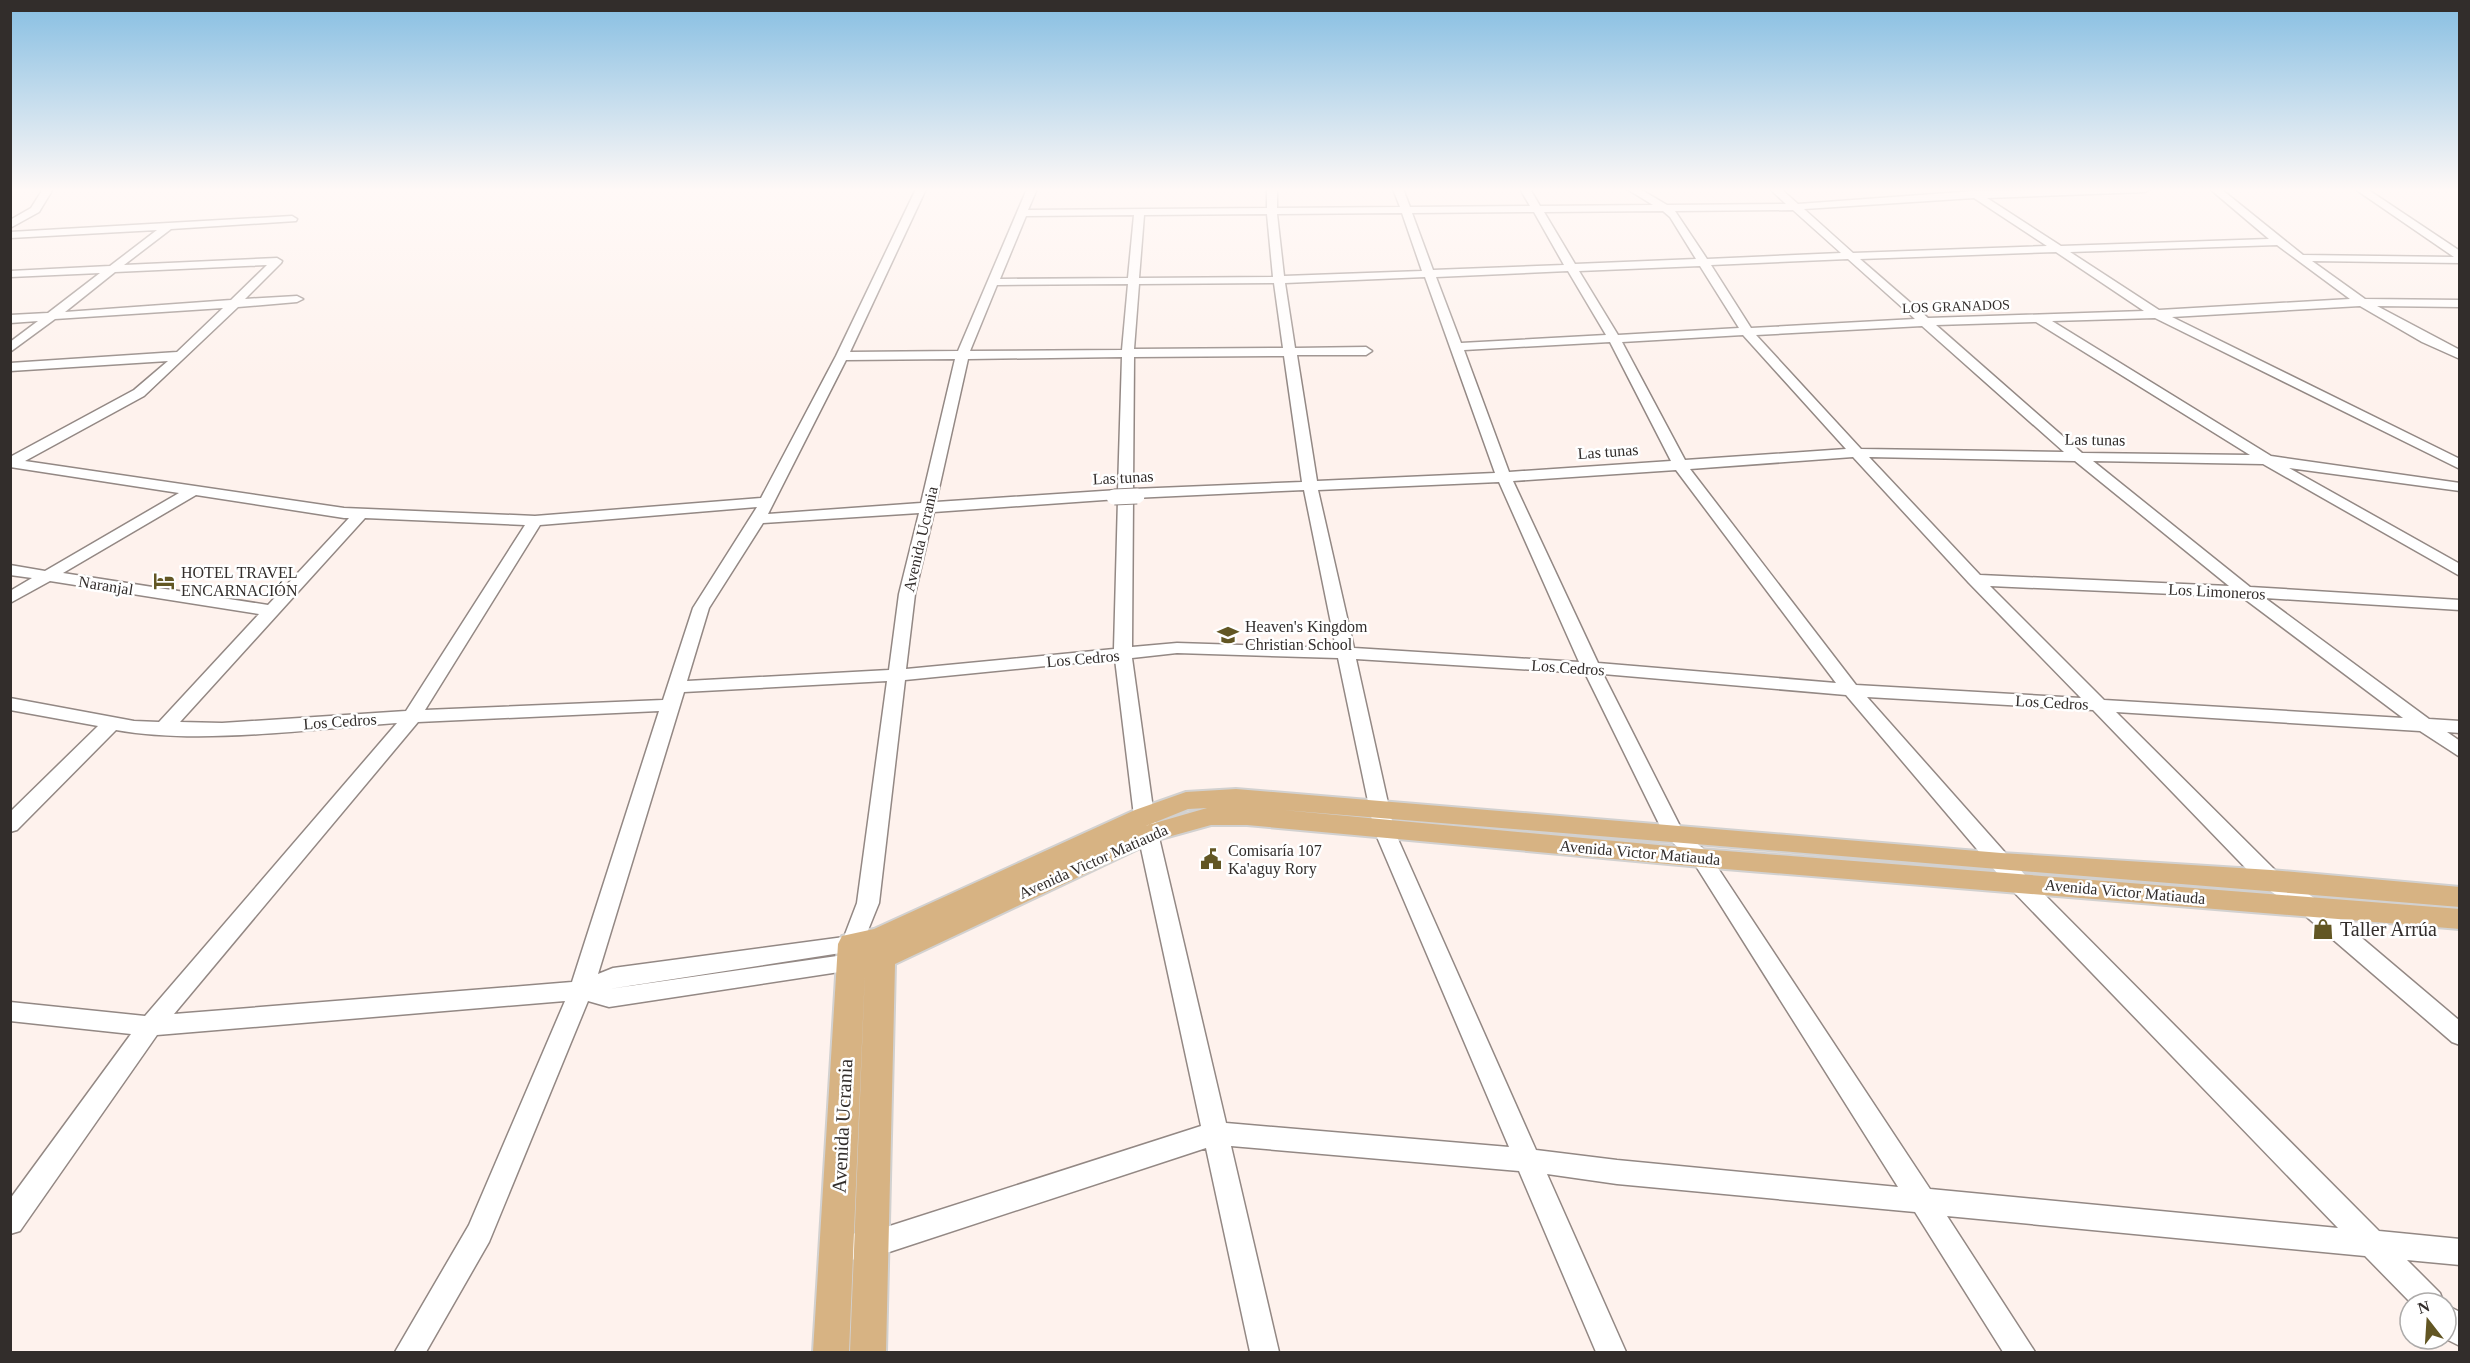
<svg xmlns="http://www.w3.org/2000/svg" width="2470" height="1363" viewBox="0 0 2470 1363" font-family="Georgia,serif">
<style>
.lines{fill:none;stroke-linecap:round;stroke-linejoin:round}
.minor-casing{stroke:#938884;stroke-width:3}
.major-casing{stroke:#d2d1d0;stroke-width:4}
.minor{fill:#fff;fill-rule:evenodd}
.major{fill:#d7b383;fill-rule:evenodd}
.minor-bridge-casing{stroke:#938884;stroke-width:17;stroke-linecap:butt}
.minor-bridge{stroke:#fff;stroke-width:15}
.labels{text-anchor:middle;stroke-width:5;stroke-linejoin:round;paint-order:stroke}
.far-street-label{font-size:14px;fill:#322d2b;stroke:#fff}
.street-label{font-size:16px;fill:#322d2b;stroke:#fff}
.poi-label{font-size:16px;fill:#322d2b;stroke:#fff;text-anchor:start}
.near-poi-label{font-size:20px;fill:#322d2b;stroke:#fff;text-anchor:start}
.near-street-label{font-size:20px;fill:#322d2b;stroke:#fff}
</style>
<rect width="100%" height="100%" fill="#fef2ed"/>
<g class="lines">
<defs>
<path id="minor" d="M43,189H53L39,212L10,228V220L31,208Z
M916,189H926L850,352L958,351L1027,189H1037L1028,210L1267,208V189H1277V208L1400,207L1393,189H1403L1410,207L1530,206L1520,189H1530L1540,206L1653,205L1627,189H1640L1667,205L1786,204L1770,189H1781L1798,204L1975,191L2150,189L2145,192L1987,198L2061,246L2269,239L2210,189H2221L2303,255L2454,257L2355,189H2367L2460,251V263L2312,261L2365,299L2460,300V307L2377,306L2460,350V359L2422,342L2360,306L2172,317L2460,459V469L2155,318L2052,321L2271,456L2460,483V491L2289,468L2460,564V576L2263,464L2093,461L2250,587L2460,600V610L2265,598L2429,719L2460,721V733L2447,732L2460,741V757L2420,731L2116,712L2279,874L2317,900L2460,1021V1045L2452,1042L2301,912L2263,886L2093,710L1867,697L2025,875L2379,1231L2460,1239V1265L2407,1260L2440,1293L2444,1303H2411L2365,1256L1947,1216L2035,1352H2003L1915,1212L1617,1184L1547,1174L1626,1352H1596L1519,1171L1231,1146L1279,1352H1250L1206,1148L871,1258L836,1261L826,1257L822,1248L826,1239L836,1235L871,1232L1201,1126L1134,816L1115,659L905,680L879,903L860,950L609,989L851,954L859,957L862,963L859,969L609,1007L588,1001L489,1242L426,1352H395L469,1225L565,1001L157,1035L20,1231L10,1234V1199L131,1034L10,1021V1002L145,1016L397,723C311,729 200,745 116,730L17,830L10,832V812L98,726L10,710V698L134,721L159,722L259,614L50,581L10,603V591L32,578L10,575V565L45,571L179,493L10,467V457L134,390L168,361L10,371V363L177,352L223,308L55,319L10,352V342L38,321L10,323V315L48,313L100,273L10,277V271L110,266L157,230L10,238V232L292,216L297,219L296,221L171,229L124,265L277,258L282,261L281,263L245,299L297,296L303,299L297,302L238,307L144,396L25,461L344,508L535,516L761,498L836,356ZM1974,198L2047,246L1853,253L1804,209ZM1793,210L1841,253L1707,259L1675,211ZM1663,211L1670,217L1696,259L1575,264L1544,212ZM1534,212L1564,265L1433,270L1412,213ZM1402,213L1422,271L1284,276L1277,214ZM1267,214L1273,277L1139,278L1144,215ZM1134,215L1128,278L1000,279L1026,216ZM2277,245L2350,299L2159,310L2070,252ZM2056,252L2144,311L1928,318L1860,259ZM1848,259L1915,319L1751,328L1711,265ZM267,265L231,300L65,312L115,272ZM1700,266L1739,328L1618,335L1579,271ZM1568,271L1606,335L1461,343L1436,277ZM1425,277L1495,473L1317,481L1297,355H1366L1372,351L1366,347L1295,348L1285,283ZM1274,283L1283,348L1134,349L1139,284ZM1128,284L1122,350L970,351L997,285ZM2036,322L2250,455L2082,453L1936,325ZM1922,326L2064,452L1861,449L1756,335ZM1743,335L1846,449L1685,460L1622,342ZM1610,342L1671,461L1509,472L1464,350ZM1284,356L1302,482L1133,489L1134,357ZM1122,357L1118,490L936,502L968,359ZM955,359L921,503L768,514L846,360ZM1853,457L1969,583L2081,698L1856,685L1690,469ZM1869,457L2075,461L2229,586L1980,575ZM1676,470L1836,683L1598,663L1513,481ZM1499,482L1579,662L1354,648L1318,490ZM1304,490L1336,648L1177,643L1132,647L1133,498ZM196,495L344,518H349L268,605L63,573ZM1118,499L1114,649L906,669L915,594L934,512ZM757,507L693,608L663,700L425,710L540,525ZM919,513L899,594L889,670L687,681L709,608L763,523ZM365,518L525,525L406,711L222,723L180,722ZM1990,586L2242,597L2403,718L2104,700ZM1177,653L1338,658L1374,830L1509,1147L1226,1123L1154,816L1132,658ZM1356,659L1585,673L1664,834L1694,863L1898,1187L1617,1160L1536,1150L1394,830ZM1603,674L1846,695L2009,887L2338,1228L1930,1189L1708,853L1682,830ZM887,681L857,903L844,937L613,968L598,974L684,692ZM659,711L572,982L174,1014L418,722Z
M2446,1305L2460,1312V1346L2446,1339Z"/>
<path id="major" d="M1236,789L2001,853L2271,870L2460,887V907L1283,810L1701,849L2460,909V929L1701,867L1247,825H1211L1157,840L895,964L886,1352H850L865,971L849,1352H813L838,944L842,936L874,929L1135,810L1186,792ZM1207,808L1148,825L1146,826L1188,809Z"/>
</defs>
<use href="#minor" class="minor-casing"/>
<use href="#major" class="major-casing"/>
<use href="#minor" class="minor"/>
<use href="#major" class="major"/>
<defs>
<path id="minor-bridge" d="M1114,497L1137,496"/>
</defs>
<use href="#minor-bridge" class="minor-bridge-casing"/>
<use href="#minor-bridge" class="minor-bridge"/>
</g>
<linearGradient id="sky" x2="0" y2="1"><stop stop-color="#86bee2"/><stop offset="0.5" stop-color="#fff9f7"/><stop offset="1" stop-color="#fff9f7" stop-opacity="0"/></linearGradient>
<rect width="2470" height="380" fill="url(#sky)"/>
<defs>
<symbol id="hotel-bare" viewBox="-9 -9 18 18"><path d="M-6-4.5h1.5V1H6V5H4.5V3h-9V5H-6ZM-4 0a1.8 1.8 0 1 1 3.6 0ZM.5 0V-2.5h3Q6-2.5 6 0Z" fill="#625623" stroke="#fff" stroke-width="2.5" paint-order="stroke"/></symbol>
<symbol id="school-bare" viewBox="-9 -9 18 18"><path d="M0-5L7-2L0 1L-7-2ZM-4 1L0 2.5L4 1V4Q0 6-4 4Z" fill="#625623" stroke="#fff" stroke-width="2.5" paint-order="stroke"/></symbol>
<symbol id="civic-bare" viewBox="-9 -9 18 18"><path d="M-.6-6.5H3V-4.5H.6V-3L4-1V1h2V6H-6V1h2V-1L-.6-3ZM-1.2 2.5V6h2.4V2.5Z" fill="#625623" stroke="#fff" stroke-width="2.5" paint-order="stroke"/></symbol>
<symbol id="shop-bare" viewBox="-9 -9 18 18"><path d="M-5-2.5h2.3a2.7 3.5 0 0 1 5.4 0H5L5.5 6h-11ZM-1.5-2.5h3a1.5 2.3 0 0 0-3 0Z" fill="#625623" stroke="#fff" stroke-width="2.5" paint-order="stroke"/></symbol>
</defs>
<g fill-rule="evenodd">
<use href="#hotel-bare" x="149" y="566" width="30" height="30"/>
<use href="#school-bare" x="1213" y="620" width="30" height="30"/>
<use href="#civic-bare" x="1196" y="844" width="30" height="30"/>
<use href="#shop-bare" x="2308" y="914" width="30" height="30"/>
</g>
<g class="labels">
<g class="far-street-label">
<text transform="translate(1956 306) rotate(-2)" y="5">LOS GRANADOS</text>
</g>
<g class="street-label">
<text transform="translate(2095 439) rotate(1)" y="6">Las tunas</text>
<text transform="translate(1608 451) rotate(-4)" y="6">Las tunas</text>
<text transform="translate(1123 477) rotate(-3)" y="6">Las tunas</text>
<text transform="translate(920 539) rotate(-77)" y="6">Avenida Ucrania</text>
<text transform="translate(106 585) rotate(9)" y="6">Naranjal</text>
<text transform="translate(2217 591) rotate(3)" y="6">Los Limoneros</text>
<text transform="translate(1083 658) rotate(-5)" y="6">Los Cedros</text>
<text transform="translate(1568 667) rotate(4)" y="6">Los Cedros</text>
<text transform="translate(2052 702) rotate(3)" y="6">Los Cedros</text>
<text transform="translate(340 721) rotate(-4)" y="6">Los Cedros</text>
<text transform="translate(1640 852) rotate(5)" y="6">Avenida Victor Matiauda</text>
<text transform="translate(1093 861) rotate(-24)" y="6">Avenida Victor Matiauda</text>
<text transform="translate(2125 891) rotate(5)" y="6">Avenida Victor Matiauda</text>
</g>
<g class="poi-label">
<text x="181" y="578">HOTEL TRAVEL<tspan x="181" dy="18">ENCARNACIÓN</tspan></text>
<text x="1245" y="632">Heaven's Kingdom<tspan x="1245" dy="18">Christian School</tspan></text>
<text x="1228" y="856">Comisaría 107<tspan x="1228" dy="18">Ka'aguy Rory</tspan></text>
</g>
<g class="near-poi-label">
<text x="2340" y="936">Taller Arrúa</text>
</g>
<g class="near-street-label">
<text transform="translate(842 1126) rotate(-87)" y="7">Avenida Ucrania</text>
</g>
</g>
<rect width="2470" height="1363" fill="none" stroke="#322d2b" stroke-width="24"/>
<g transform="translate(2428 1321) rotate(343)"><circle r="28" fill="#ffffff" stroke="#adabaa" stroke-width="1.5"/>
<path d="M0-4.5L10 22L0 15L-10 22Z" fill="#625623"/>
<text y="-9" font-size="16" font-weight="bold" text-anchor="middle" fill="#322d2b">N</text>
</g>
</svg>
